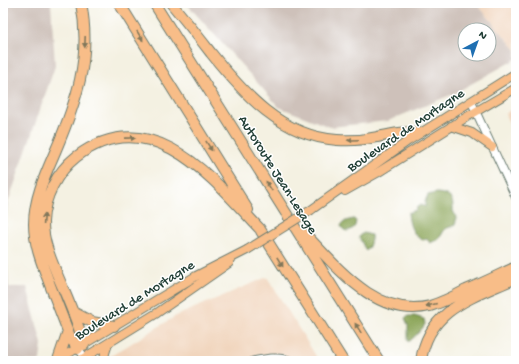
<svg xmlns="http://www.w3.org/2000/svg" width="519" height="364" viewBox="0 0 519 364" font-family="'Gochi Hand',sans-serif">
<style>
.built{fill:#f1d5bd}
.industrial{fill:#cec1ba;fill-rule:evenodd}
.forest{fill:#8aa456;stroke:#547045}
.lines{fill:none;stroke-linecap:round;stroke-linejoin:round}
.minor-casing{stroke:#6a7c71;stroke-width:9}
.major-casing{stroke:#6a7c71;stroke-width:10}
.highway-casing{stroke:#6a7c71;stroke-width:12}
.minor{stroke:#fff;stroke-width:7}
.major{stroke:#f8bd88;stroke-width:8}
.highway{stroke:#f8bd88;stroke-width:10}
.major-bridge-casing{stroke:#6a7c71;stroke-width:10;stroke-linecap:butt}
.major-bridge{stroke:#f8bd88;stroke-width:8}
.oneway{fill:#81775a}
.labels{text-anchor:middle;stroke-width:3;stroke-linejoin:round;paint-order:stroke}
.street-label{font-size:14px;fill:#1f3d34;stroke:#fff}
</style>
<rect width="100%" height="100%" fill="#fff"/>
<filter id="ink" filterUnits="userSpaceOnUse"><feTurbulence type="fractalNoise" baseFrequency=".025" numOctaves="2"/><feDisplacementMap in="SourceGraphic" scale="8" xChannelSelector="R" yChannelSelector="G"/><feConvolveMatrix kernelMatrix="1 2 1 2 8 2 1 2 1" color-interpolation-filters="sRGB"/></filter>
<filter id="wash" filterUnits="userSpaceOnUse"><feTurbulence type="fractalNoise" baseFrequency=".012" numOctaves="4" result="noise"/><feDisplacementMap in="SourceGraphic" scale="16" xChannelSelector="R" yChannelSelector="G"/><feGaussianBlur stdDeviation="0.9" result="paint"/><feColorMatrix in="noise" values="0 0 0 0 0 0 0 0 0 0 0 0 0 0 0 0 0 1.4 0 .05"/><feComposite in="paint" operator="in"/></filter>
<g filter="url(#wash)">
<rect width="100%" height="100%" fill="#f4f1e2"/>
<path class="built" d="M476,3H516V50Z
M516,106V139L505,114Z
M267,277L319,361H111L109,357L176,316Z"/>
<path class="industrial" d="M3,3H51L55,66L8,203L5,223L9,287H27L42,344L40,360L38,361H3Z
M186,3H476L516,50V59L453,94L388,121L330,127L279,107ZM465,30H489V54H465Z"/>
<path class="forest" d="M437,193C449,194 454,198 453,211C456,215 457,220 455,225L445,229L439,239L430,243L427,239L423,240C412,236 409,224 408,213L416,210L417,207L421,205L425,207V201L428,195Z
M354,219L356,221L355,226C352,230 347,233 343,229L341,226C343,221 348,220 354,219Z
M364,233L371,235C372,240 369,248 366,251L359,237L360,235Z
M408,316H415L424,319L425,324C423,329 415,336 410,341H408V325L405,318Z"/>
</g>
<g filter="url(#ink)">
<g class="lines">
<defs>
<path id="minor" d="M471,101L516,198
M78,349L89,361
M253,361C267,358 279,356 292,361"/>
<path id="major" d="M451,126L472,133L492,147
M345,191L377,173L465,118L516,88
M311,210L408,141L516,73
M56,361L196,276L247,250
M79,361L157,313L229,263
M104,361L105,353L108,344"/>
<path id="highway" d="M119,3L248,210
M154,3L379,361
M171,3C185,20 198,36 211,53C244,94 281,136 337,140C351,141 364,140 377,137C394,134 401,131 419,133
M261,231L343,361
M305,234C337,267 377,319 430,306C443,302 455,296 466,290C483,283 499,275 516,267
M73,312L92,322L114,326
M84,345C78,321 67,298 57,274C50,257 43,241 43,222C44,197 57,172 76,157C151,100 213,179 260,229
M78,349L71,339C64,321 57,303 50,285C43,266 34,246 34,224C34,199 45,175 55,152C76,103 92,58 81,3
M58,360L68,331
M421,361C428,308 475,297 516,278"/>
</defs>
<use href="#minor" class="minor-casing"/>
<use href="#major" class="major-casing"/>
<use href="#highway" class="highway-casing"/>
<use href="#minor" class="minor"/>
<use href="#major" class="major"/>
<use href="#highway" class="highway"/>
<defs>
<path id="major-bridge" d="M247,250L311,210"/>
</defs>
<use href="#major-bridge" class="major-bridge-casing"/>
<use href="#major-bridge" class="major-bridge"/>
</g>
<defs><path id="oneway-solid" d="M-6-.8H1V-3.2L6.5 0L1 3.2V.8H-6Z"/></defs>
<g class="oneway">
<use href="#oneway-solid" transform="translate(140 36) rotate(58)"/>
<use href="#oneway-solid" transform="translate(85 42) rotate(92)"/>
<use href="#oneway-solid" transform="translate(130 138) rotate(-1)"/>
<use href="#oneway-solid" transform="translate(353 140) rotate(177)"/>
<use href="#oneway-solid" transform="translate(209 146) rotate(58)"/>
<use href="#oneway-solid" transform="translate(269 186) rotate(-122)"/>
<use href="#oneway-solid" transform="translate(44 219) rotate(-86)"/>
<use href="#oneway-solid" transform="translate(280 262) rotate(58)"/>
<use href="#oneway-solid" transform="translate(431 305) rotate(166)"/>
<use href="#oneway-solid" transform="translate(358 328) rotate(-122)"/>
</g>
</g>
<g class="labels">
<g class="street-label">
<text transform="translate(405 129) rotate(-34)" y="5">Boulevard de Mortagne</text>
<text transform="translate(279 174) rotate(58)" y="5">Autoroute Jean-Lesage</text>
<text transform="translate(134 299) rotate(-32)" y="5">Boulevard de Mortagne</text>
</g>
</g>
<rect width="519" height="364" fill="none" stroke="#fff" stroke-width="16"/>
<g transform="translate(477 42) rotate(41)"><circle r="19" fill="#ffffff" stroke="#a5b1ae"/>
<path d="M0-3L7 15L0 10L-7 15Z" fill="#1f6fb2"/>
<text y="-6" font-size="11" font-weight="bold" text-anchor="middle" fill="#1f3d34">N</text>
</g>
</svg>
